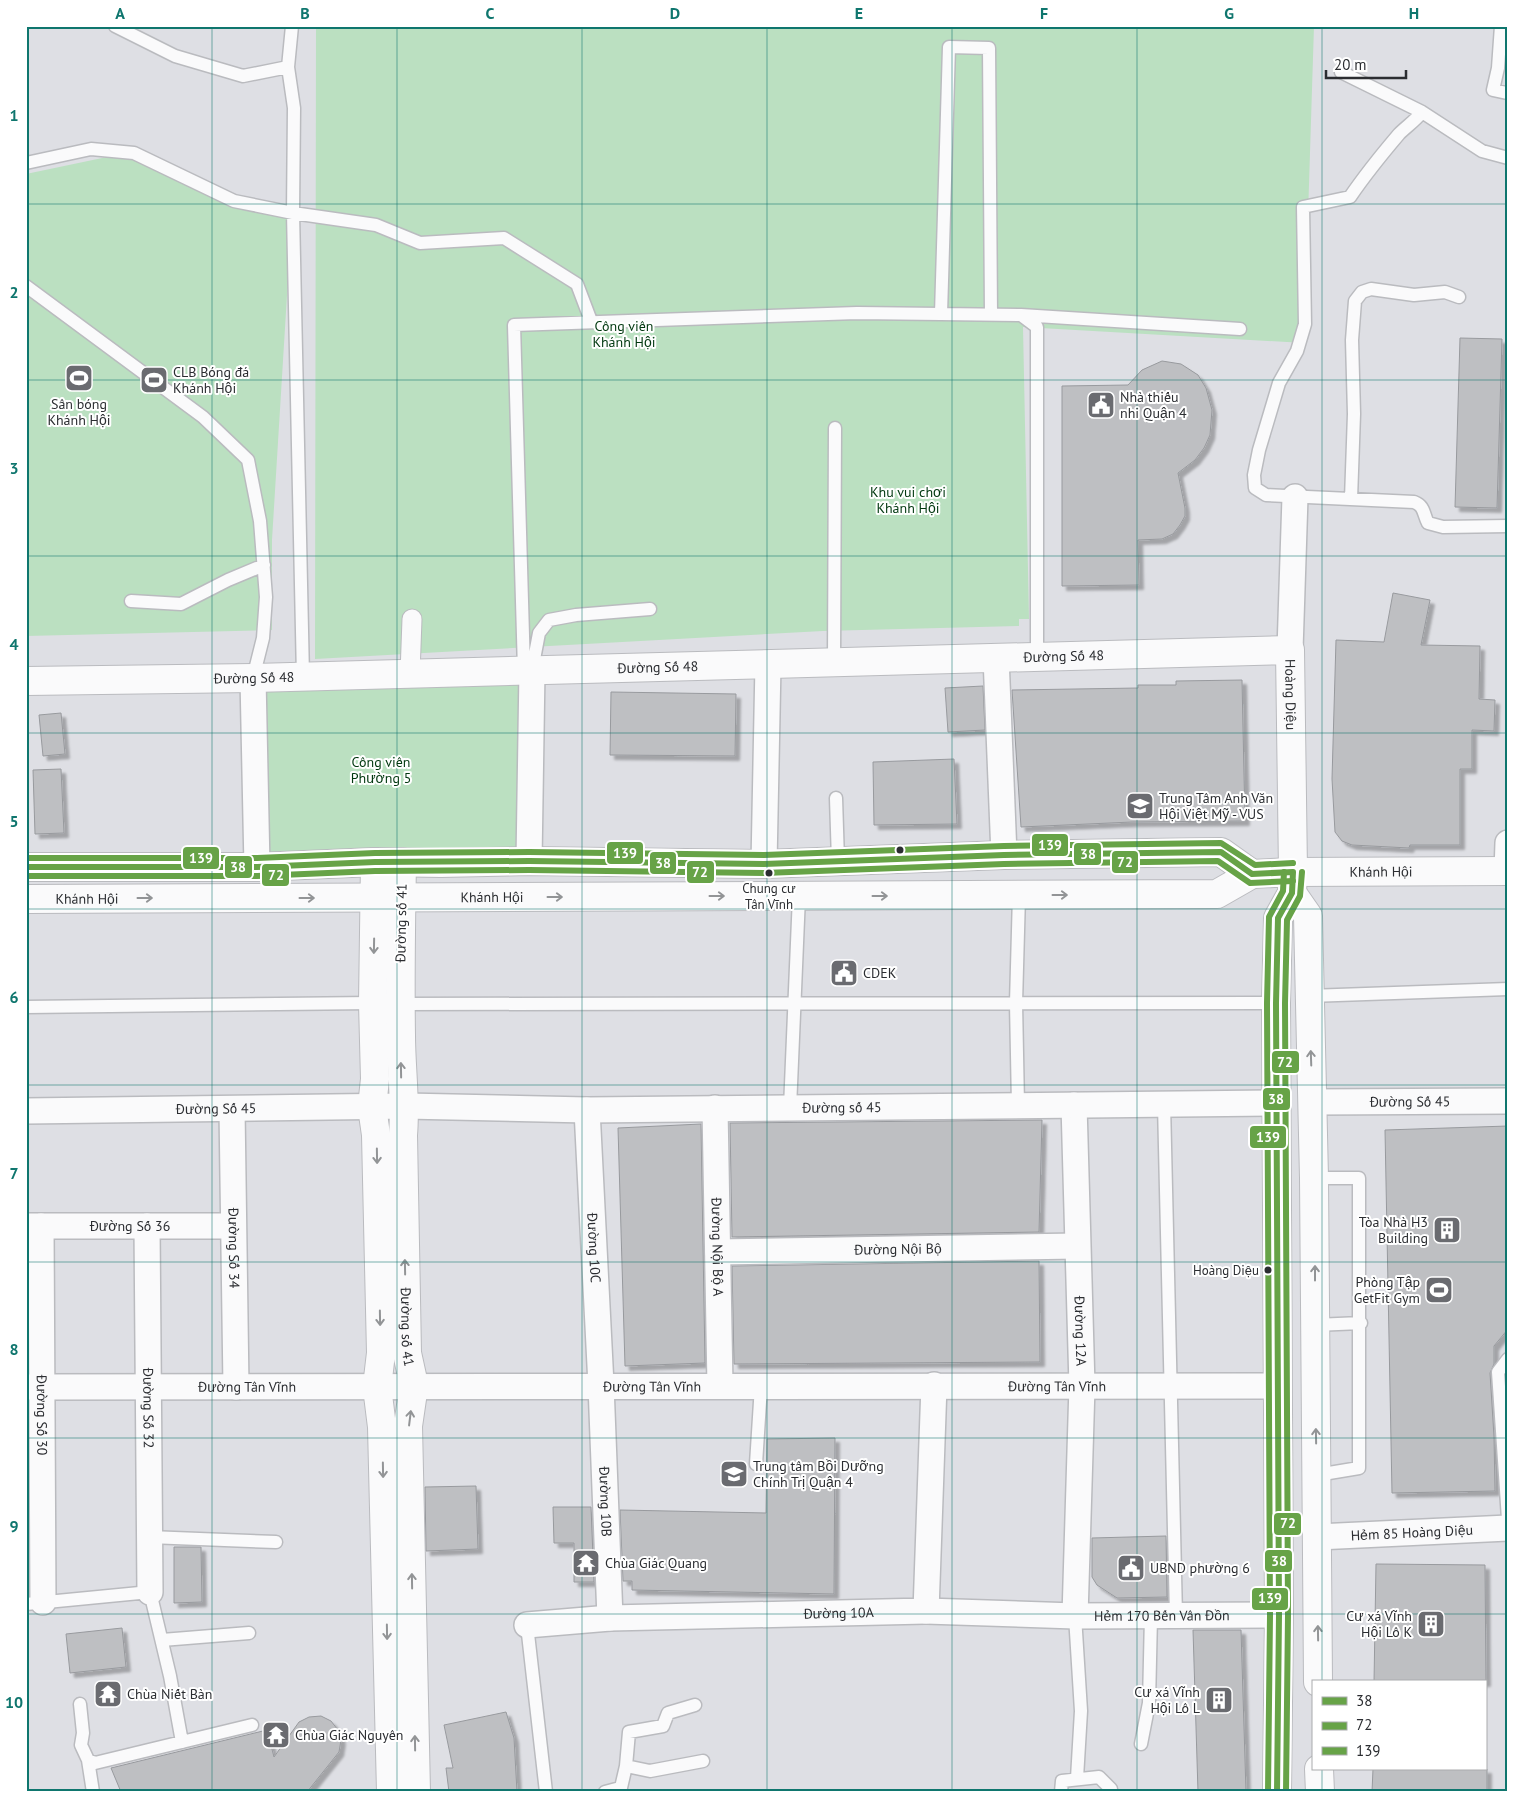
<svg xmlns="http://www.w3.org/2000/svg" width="1534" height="1818" viewBox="0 0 1534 1818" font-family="'PT Sans',sans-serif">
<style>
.green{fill:#bbe0c1}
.building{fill:#bebfc2;stroke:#989a9e;filter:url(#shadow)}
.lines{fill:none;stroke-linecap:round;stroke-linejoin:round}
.service-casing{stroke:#babbbf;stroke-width:15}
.pedestrian-casing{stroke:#babbbf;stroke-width:21}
.minor-casing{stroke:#babbbf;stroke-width:28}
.tertiary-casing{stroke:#babbbf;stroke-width:30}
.secondary-casing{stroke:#babbbf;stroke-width:30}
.primary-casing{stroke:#babbbf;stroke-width:30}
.service{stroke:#fafafb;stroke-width:12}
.pedestrian{stroke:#fafafb;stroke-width:19}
.minor{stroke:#fafafb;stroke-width:25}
.tertiary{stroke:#fafafb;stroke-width:28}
.secondary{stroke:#fafafb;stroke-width:28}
.primary{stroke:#fafafb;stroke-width:28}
.bus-1-casing{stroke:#fff;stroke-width:10}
.bus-2-casing{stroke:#fff;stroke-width:10}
.bus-3-casing{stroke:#fff;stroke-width:10}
.bus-1{stroke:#67a347;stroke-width:6}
.bus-2{stroke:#67a347;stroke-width:6}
.bus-3{stroke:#67a347;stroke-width:6}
.oneway{stroke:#929496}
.grid{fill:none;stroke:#0f766e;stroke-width:1;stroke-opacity:0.55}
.bus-dot{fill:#2b2d31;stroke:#fff;stroke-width:2}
.labels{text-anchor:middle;stroke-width:4;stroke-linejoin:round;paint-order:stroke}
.bus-label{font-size:13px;fill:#2b2d31;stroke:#fff}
.park-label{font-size:14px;fill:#01380f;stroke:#fff}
.poi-label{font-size:14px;fill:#2b2d31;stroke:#fff;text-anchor:start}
.street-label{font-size:14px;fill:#2b2d31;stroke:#fff}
.line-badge{stroke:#fff;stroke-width:2}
.badge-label{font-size:14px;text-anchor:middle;font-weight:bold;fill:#fff}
.neatline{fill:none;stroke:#0f766e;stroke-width:2}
.grid-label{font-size:16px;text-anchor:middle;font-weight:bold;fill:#0f766e}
</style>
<defs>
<filter id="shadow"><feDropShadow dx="4.5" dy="4.5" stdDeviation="1" flood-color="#0004"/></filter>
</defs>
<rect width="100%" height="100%" fill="#dedfe4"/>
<path class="green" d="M316,26H1314L1304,343L1023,327L1029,619H1019V626L823,631L315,659Z
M107,157L150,162L217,193L291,220L292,273L288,279L272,540V630L26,636V174Z
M521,677L520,856L269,862L263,686Z"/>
<path class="building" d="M1460,338L1502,339L1497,508L1455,507Z
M1162,361L1181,364L1198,375L1206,388L1212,410L1210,435L1204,448L1195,460L1178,473L1185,508V516L1180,525L1173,534L1162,539L1138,540L1139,585L1062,586V386L1128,385L1142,370Z
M1393,593L1430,600L1421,645L1480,646L1479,699L1495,700L1494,731L1472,730V769H1460V845H1410L1409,848L1352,845L1342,841L1335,832L1332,779L1336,640L1384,642Z
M1242,680L1245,821L1132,822L1021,827L1012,690L1138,688V685H1176V681Z
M983,686L985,730L948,732L945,688Z
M611,692L736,694L735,756L610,755Z
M61,713L65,754L43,756L39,715Z
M954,759L957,824L874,825L873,762Z
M61,769L64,833L35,834L33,770Z
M1042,1120L1039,1232L732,1237L730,1123Z
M701,1124L705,1363L625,1366L618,1128Z
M1508,1126V1329L1494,1346V1364L1490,1373L1494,1437L1495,1491L1392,1493L1385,1130Z
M1039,1261L1040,1362L734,1364L732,1266Z
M835,1438L834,1594L632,1590V1581H623L620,1510L766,1513L767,1439Z
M476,1486L478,1549L426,1551L425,1487Z
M553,1507H591L594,1582H574V1543H554Z
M1166,1536L1167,1597L1117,1598L1097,1585L1092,1577V1538Z
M174,1547H201L202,1602L174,1603Z
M1376,1564L1485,1565L1486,1682H1374Z
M122,1628L126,1667L70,1673L66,1634Z
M1193,1630H1241L1246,1792H1198Z
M506,1712L514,1738L517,1792H449L446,1768H453L444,1725Z
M321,1716L331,1721L338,1730L341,1740L339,1752L307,1792H121L111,1768L267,1730L274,1757L299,1722L309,1717Z
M1373,1769H1487V1792H1372Z"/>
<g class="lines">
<defs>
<path id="service" d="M115,26L175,56L243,76L288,67
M292,26L288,67L294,108L293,213L303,677
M1501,26L1498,68L1493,90L1507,93
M1341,72L1422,112L1482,151L1508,158
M1422,112C1415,121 1407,126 1399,134C1382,154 1365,175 1350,197L1303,207L1305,324L1297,351L1279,383L1259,450L1254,475L1255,488L1266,495L1414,502C1425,506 1423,514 1428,523L1443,527L1508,526
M26,163L91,149L134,153L234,201L293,213L376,225L420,243L504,238L577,284L591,321
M26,286L203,417L248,460L260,521L266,597L263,638L253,678
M941,314L949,47L989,48L991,314
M1021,315L1037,327V656
M1351,499L1354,414L1352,340L1355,301L1362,292L1371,289L1414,295L1445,292L1459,297
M131,601L181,604L228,580L264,565
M834,662L835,428
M524,670L514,325L857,313L941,314L1021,315L1240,329
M532,670L539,633L549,620L576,615L650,609
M836,798L838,861
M1309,996L1508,989
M400,1004L1276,1003
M26,1007L373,1003
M1164,1104L1176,1616
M1018,1105L1016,1003L1019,895
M790,1108L799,896
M1314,1178H1359V1468L1317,1475
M1315,1325L1361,1323
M1508,1359L1498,1372L1508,1519
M756,1464L761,1386
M149,1537L276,1542
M26,1604L150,1592L170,1676L182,1742
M1075,1616L1081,1711L1077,1778
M527,1625L546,1792
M162,1640L249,1633
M80,1704L83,1733L81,1745L88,1760
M1141,1744L1149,1703L1151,1616
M626,1766L650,1771L703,1761
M93,1792L88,1760L95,1763L252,1725
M605,1792L620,1788
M620,1792L626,1766L629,1732L663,1726L668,1713L695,1705
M1061,1792L1062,1781L1099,1777L1111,1789V1792"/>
<path id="pedestrian" d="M410,674L412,619"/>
<g id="minor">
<path d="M1290,650L1295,497"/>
<path d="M996,657L1004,855"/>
<path d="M253,678L257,867"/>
<path d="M529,861L532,670"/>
<path d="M764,864L768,664"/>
<path d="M1507,871L1508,843"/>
<path id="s1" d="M1312,1102L1508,1101"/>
<path id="s2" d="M1074,1105L1082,1386L1075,1616"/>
<path id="s3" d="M715,1108L720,1386"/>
<path id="s4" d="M232,1109L236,1387"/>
<path id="s5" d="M587,1110L601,1385L610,1618"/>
<path id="s6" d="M26,1111L406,1106L587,1110L1278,1103"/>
<path id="s7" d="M26,1226H233"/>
<path id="s8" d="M41,1226L43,1602"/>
<path id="s9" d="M147,1226L150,1592"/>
<path id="s10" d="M718,1252L1077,1246"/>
<path id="s11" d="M26,1387L1278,1386"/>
<path id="s12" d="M1317,1537L1508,1528"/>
<path id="s13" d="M926,1611L1075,1616L1279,1615"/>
<path id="s14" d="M527,1625L610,1618L926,1611L934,1385"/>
</g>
<g id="tertiary">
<path id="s15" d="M26,681L253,678L1290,650L1293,872"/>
<path d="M375,862L373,1003L375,1079L372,1107L376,1135L381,1353L377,1387L382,1427L391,1792"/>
<path id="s16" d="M402,862C401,920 400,977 401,1035C401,1069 406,1101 403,1135L407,1353L414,1385L408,1426L416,1792"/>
</g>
<g id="secondary">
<path id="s17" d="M1293,872L1508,871"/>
</g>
<g id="primary">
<path d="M26,867H257L375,862L441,863L529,861L764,864L1004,855L1221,852L1252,874"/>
<path d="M1292,893L1308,916L1314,1178L1318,1682"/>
<path id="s18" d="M26,899L1217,894L1252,874L1293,872L1292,893L1278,918L1276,1003L1279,1615L1277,1792"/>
<path d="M1319,1769L1320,1792"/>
</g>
</defs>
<use href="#service" class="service-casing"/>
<use href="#pedestrian" class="pedestrian-casing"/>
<use href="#minor" class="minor-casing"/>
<use href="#tertiary" class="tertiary-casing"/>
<use href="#secondary" class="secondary-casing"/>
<use href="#primary" class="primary-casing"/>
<use href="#service" class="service"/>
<use href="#pedestrian" class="pedestrian"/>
<use href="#minor" class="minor"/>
<use href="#tertiary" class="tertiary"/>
<use href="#secondary" class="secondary"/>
<use href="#primary" class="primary"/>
<defs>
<path id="bus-1" d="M26,867H257L375,862L529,861L764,864L1004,855L1221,852L1252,874L1293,872
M1277,1792L1279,1615L1276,1003L1278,918L1292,893L1293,872"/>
<path id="bus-2" d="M26,876H257L375,871L529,870L764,873L1004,864L1218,861L1250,883L1293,881
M1286,1792L1288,1615L1285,1003L1287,920L1300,896L1302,872"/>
<path id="bus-3" d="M26,858H257L375,853L529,852L764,855L1004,846L1221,843L1255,865L1293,863
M1268,1792L1270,1615L1267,1003L1269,917L1283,891L1284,872"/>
</defs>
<use href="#bus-1" class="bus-1-casing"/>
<use href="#bus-2" class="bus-2-casing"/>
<use href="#bus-3" class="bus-3-casing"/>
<use href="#bus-1" class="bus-1"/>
<use href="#bus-2" class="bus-2"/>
<use href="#bus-3" class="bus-3"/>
</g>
<defs><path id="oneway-shaft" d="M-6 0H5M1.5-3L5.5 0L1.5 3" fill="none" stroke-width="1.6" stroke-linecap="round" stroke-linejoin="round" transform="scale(1.25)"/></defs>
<g class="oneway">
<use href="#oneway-shaft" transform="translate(1060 895)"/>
<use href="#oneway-shaft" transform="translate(717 896)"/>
<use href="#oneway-shaft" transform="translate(880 896)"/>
<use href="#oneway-shaft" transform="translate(555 897)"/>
<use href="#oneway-shaft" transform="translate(145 898)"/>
<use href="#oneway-shaft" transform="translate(307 898)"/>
<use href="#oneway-shaft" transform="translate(374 946) rotate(91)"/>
<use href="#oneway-shaft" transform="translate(1311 1058) rotate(-92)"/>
<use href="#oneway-shaft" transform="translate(401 1070) rotate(-91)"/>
<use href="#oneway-shaft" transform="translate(377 1156) rotate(89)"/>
<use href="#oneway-shaft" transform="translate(405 1267) rotate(-91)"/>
<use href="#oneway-shaft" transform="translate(1315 1273) rotate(-90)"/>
<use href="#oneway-shaft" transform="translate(380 1318) rotate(89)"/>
<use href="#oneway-shaft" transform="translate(410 1418) rotate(-83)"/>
<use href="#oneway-shaft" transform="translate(1316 1436) rotate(-91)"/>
<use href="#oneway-shaft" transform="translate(383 1470) rotate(89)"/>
<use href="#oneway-shaft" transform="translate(412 1581) rotate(-91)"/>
<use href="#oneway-shaft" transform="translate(387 1632) rotate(89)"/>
<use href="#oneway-shaft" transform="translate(1318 1633) rotate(-91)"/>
<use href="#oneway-shaft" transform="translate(415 1743) rotate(-91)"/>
</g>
<path class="grid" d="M212,26V1792M397,26V1792M582,26V1792M767,26V1792M952,26V1792M1137,26V1792M1322,26V1682M26,204H1508M26,380H1508M26,556H1508M26,733H1508M26,909H1508M26,1085H1508M26,1262H1508M26,1438H1508M26,1614H1508M1322,1769V1792"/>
<defs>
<symbol id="stadium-square" viewBox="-11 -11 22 22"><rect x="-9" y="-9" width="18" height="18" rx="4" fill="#6a6b70" stroke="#fff"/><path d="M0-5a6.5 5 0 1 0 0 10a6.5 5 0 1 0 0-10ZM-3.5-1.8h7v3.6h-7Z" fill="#fff"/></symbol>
<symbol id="civic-square" viewBox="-11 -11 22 22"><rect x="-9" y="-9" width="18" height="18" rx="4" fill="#6a6b70" stroke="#fff"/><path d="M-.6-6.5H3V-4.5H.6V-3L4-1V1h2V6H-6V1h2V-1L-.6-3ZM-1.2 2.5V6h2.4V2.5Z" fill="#fff"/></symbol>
<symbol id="school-square" viewBox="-11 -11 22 22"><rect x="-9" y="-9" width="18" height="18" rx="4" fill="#6a6b70" stroke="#fff"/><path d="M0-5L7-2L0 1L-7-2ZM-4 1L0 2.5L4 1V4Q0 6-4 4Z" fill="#fff"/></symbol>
<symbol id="building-square" viewBox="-11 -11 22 22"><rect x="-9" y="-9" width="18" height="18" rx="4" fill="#6a6b70" stroke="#fff"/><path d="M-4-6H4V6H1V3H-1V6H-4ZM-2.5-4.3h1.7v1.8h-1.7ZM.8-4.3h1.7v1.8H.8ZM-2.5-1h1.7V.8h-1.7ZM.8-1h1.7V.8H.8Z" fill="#fff"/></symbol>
<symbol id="university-square" viewBox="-11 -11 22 22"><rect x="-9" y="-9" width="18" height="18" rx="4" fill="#6a6b70" stroke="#fff"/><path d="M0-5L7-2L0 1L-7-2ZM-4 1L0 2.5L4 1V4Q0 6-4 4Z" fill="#fff"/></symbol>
<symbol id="temple-square" viewBox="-11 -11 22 22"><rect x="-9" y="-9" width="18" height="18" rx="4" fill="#6a6b70" stroke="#fff"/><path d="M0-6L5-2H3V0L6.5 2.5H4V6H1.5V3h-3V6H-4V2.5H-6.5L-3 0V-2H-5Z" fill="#fff"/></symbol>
</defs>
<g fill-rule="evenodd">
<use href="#stadium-square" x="63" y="362" width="32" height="32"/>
<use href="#stadium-square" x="138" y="364" width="32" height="32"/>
<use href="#civic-square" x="1085" y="389" width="32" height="32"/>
<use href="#school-square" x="1124" y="790" width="32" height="32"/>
<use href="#civic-square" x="828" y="957" width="32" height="32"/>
<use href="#building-square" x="1431" y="1214" width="32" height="32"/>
<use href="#stadium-square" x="1423" y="1274" width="32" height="32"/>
<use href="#university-square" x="718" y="1458" width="32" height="32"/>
<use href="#temple-square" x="570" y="1547" width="32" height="32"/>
<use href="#civic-square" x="1115" y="1552" width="32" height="32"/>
<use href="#building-square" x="1415" y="1608" width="32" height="32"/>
<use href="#temple-square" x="92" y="1678" width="32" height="32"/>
<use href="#building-square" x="1203" y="1684" width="32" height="32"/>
<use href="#temple-square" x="260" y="1719" width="32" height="32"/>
</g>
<g class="bus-dot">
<circle cx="900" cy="850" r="4.5"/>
<circle cx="769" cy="873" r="4.5"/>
<circle cx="1268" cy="1270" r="4.5"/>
</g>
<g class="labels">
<g class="bus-label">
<text x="769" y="893">Chung cư<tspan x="769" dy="16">Tân Vĩnh</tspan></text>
<text x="1259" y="1275" text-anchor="end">Hoàng Diệu</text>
</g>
<g class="park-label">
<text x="624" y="331">Công viên<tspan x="624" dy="16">Khánh Hội</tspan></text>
<text x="908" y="497">Khu vui chơi<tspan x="908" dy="16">Khánh Hội</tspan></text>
<text x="381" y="767">Công viên<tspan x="381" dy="16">Phường 5</tspan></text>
</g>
<g class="poi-label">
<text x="173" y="377">CLB Bóng đá<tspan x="173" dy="16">Khánh Hội</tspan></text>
<text x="1120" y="402">Nhà thiếu<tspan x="1120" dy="16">nhi Quận 4</tspan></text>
<text x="79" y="409" text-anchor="middle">Sân bóng<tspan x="79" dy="16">Khánh Hội</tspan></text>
<text x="1159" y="803">Trung Tâm Anh Văn<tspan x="1159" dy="16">Hội Việt Mỹ - VUS</tspan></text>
<text x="863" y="978">CDEK</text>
<text x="1428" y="1227" text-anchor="end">Tòa Nhà H3<tspan x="1428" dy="16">Building</tspan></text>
<text x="1420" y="1287" text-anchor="end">Phòng Tập<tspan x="1420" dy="16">GetFit Gym</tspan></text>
<text x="753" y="1471">Trung tâm Bồi Dưỡng<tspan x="753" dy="16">Chính Trị Quận 4</tspan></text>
<text x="605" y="1568">Chùa Giác Quang</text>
<text x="1150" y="1573">UBND phường 6</text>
<text x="1412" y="1621" text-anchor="end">Cư xá Vĩnh<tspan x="1412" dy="16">Hội Lô K</tspan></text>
<text x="1200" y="1697" text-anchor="end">Cư xá Vĩnh<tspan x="1200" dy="16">Hội Lô L</tspan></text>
<text x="127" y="1699">Chùa Niết Bàn</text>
<text x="295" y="1740">Chùa Giác Nguyên</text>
</g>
<g class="street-label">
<text dy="5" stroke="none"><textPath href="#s15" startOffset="1038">Đường Số 48</textPath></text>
<text dy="5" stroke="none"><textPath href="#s15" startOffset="632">Đường Số 48</textPath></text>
<text dy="5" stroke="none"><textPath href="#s15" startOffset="228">Đường Số 48</textPath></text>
<text dy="5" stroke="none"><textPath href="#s15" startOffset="1309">Hoàng Diệu</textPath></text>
<text dy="5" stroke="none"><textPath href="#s17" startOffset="88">Khánh Hội</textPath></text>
<text dy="5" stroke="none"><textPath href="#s18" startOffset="466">Khánh Hội</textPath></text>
<text dy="5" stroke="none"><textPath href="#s18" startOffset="61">Khánh Hội</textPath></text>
<text transform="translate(401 923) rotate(-89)" y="5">Đường số 41</text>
<text dy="5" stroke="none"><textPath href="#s1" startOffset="98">Đường Số 45</textPath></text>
<text dy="5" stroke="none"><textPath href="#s6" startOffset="816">Đường số 45</textPath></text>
<text dy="5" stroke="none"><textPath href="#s6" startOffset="190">Đường Số 45</textPath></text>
<text dy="5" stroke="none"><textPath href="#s7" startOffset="104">Đường Số 36</textPath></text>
<text dy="5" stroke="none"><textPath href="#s5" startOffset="138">Đường 10C</textPath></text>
<text dy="5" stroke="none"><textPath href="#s3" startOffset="139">Đường Nội Bộ A</textPath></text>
<text dy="5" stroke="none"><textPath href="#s4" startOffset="139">Đường Số 34</textPath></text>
<text dy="5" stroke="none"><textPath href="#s10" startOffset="180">Đường Nội Bộ</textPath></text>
<text dy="5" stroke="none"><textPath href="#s16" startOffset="465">Đường số 41</textPath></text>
<text dy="5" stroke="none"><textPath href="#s2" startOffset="226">Đường 12A</textPath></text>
<text dy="5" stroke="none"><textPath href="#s11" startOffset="626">Đường Tân Vĩnh</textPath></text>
<text dy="5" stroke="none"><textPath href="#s11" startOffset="1031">Đường Tân Vĩnh</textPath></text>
<text dy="5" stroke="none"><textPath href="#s11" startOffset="221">Đường Tân Vĩnh</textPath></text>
<text dy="5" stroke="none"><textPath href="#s9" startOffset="182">Đường Số 32</textPath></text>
<text dy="5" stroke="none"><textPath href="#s8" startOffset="189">Đường Số 30</textPath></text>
<text dy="5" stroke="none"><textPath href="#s5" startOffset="392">Đường 10B</textPath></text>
<text dy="5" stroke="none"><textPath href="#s12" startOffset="95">Hẻm 85 Hoàng Diệu</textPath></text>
<text dy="5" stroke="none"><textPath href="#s14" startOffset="312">Đường 10A</textPath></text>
<text dy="5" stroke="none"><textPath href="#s13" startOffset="236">Hẻm 170 Bến Vân Đồn</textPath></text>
</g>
</g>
<g class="line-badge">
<rect x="1031" y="833" width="38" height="24" rx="5" fill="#67a347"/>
<rect x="606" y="841" width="38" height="24" rx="5" fill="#67a347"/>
<rect x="1073" y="842" width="29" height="24" rx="5" fill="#67a347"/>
<rect x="182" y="846" width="38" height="24" rx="5" fill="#67a347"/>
<rect x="1111" y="850" width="28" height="24" rx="5" fill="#67a347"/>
<rect x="649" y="851" width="28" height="24" rx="5" fill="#67a347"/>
<rect x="224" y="855" width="29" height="24" rx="5" fill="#67a347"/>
<rect x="686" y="860" width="29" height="24" rx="5" fill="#67a347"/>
<rect x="261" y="863" width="29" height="24" rx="5" fill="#67a347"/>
<rect x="1271" y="1050" width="29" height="24" rx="5" fill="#67a347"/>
<rect x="1262" y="1087" width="29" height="24" rx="5" fill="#67a347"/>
<rect x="1249" y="1125" width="38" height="24" rx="5" fill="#67a347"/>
<rect x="1273" y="1512" width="29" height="24" rx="5" fill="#67a347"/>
<rect x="1264" y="1549" width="29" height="24" rx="5" fill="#67a347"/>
<rect x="1251" y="1587" width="38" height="24" rx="5" fill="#67a347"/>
</g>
<g class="badge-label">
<text x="1050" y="850">139</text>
<text x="625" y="858">139</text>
<text x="1088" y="859">38</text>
<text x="201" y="863">139</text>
<text x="1125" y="867">72</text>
<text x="663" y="868">38</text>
<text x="238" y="872">38</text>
<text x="700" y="877">72</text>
<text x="276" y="880">72</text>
<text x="1285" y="1067">72</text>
<text x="1276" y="1104">38</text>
<text x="1268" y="1142">139</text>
<text x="1288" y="1528">72</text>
<text x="1279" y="1566">38</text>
<text x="1270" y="1603">139</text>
</g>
<rect width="1534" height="1818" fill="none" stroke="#ffffff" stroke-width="55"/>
<rect x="1312" y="1680" width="175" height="90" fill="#ffffff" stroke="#aaabad"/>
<rect x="1322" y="1697" width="25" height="8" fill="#67a347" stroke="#aaabad"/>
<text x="1356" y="1706" font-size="15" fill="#2b2d31">38</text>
<rect x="1322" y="1722" width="25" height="8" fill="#67a347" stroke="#aaabad"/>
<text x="1356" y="1730" font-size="15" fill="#2b2d31">72</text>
<rect x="1322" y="1747" width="25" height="8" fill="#67a347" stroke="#aaabad"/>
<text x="1356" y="1756" font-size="15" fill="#2b2d31">139</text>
<path d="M1326 70v8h80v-8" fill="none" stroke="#2b2d31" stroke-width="2.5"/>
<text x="1334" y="70" font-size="15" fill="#2b2d31" stroke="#ffffff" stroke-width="4" paint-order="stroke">20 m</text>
<rect x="28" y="28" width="1478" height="1762" class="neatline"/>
<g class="grid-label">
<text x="120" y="19">A</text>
<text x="305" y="19">B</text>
<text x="490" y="19">C</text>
<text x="675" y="19">D</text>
<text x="859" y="19">E</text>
<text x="1044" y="19">F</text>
<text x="1229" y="19">G</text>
<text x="1414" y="19">H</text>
<text x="14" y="121">1</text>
<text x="14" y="298">2</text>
<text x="14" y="474">3</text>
<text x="14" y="650">4</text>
<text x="14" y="827">5</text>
<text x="14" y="1003">6</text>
<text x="14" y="1179">7</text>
<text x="14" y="1355">8</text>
<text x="14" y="1532">9</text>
<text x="14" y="1708">10</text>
</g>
</svg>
